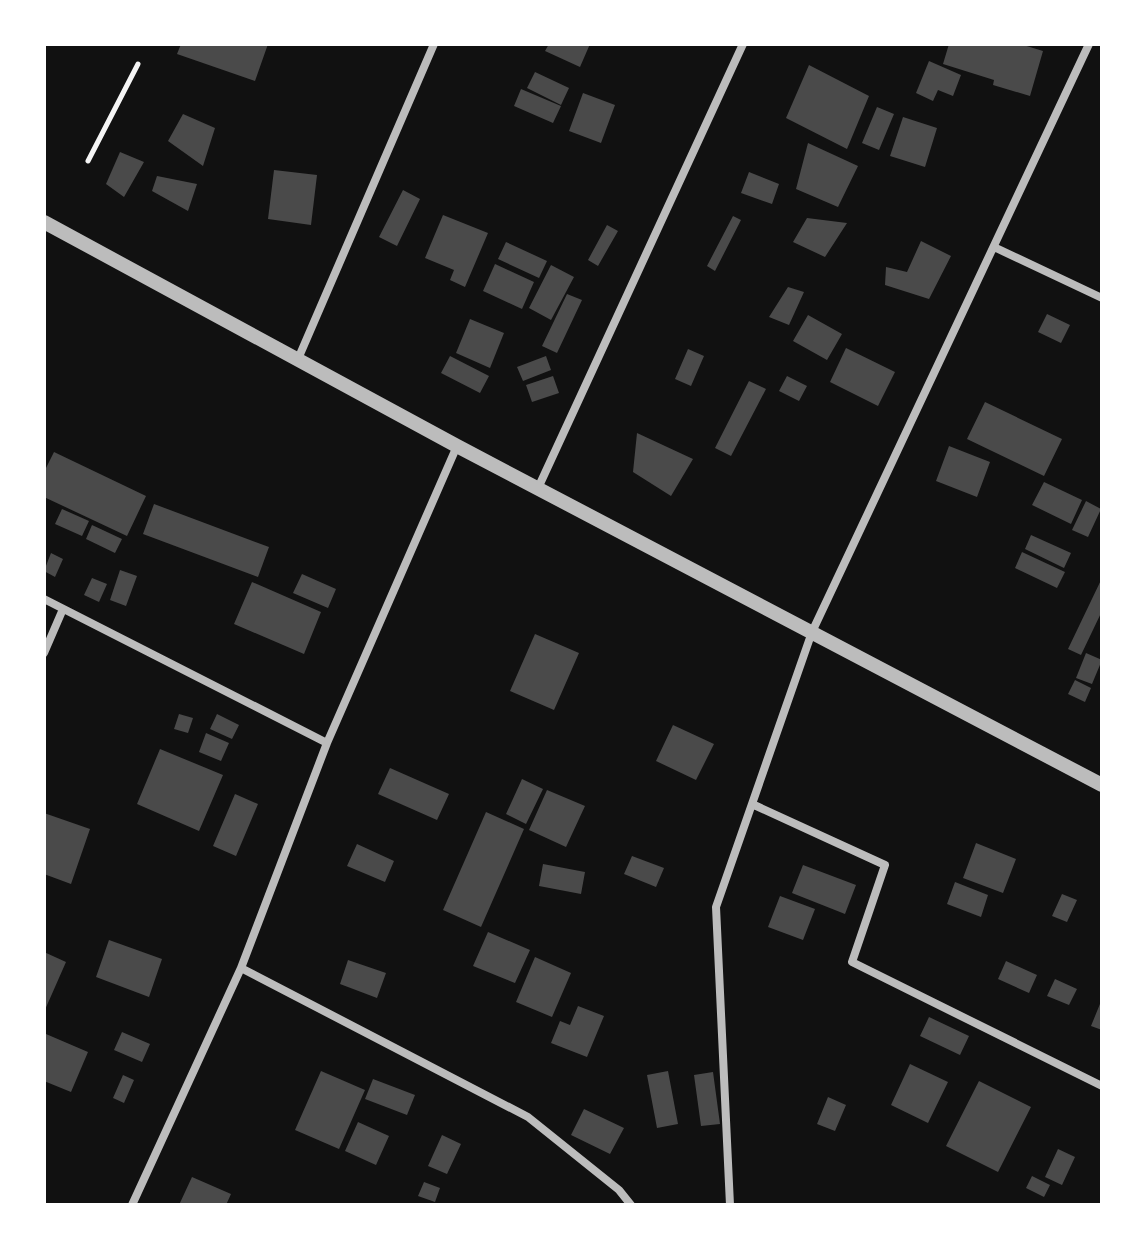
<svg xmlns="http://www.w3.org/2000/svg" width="1146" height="1249" viewBox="0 0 1146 1249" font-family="'Fira Sans Condensed',sans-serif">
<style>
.building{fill:#4a4a4a}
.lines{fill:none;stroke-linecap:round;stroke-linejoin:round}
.path{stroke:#f5f5f5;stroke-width:5}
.minor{stroke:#bcbcbc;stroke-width:8}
.tertiary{stroke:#bcbcbc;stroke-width:14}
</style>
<rect width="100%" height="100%" fill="#111"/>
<path class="building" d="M181,44H268L255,81L177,54Z
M549,44H590L580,67L545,51Z
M949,44H1020L1043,51L1030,96L993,85L994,80L943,64Z
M929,61L961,75L953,96L938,90L933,101L916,93Z
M809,65L869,96L847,149L786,118Z
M535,72L569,88L561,105L527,88Z
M521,89L561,106L553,123L514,106Z
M583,93L615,105L601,143L569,131Z
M877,107L894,114L879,150L862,143Z
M183,114L215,128L203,166L168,141Z
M903,117L937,128L925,167L890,156Z
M808,143L858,166L838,207L796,189Z
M120,152L144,162L124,197L106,184Z
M274,170L317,175L311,225L268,219Z
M749,172L779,184L772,204L741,193Z
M157,176L197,184L188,211L152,191Z
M403,190L420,199L397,246L379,237Z
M443,215L488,233L465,287L450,280L454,270L425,258Z
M733,216L741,220L715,271L707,266Z
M807,218L847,223L825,257L793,242Z
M607,225L618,231L598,266L588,260Z
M921,241L951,256L929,299L885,285L886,267L907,272Z
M506,242L547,261L539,278L498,259Z
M495,264L534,282L522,309L483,291Z
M551,265L574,277L551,320L529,308Z
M788,287L804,292L789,325L769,317Z
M567,294L582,300L557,353L542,346Z
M1047,314L1070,325L1061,343L1038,332Z
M808,315L842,334L827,360L793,341Z
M470,319L504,333L490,368L456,353Z
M846,348L895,372L878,406L830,382Z
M688,349L704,356L691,386L675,379Z
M450,356L489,376L480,393L441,373Z
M546,356L551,370L523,381L517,367Z
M553,376L559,393L532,402L526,385Z
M787,376L807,386L799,401L779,391Z
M749,381L766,389L731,456L715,448Z
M985,402L1062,439L1044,476L967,439Z
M637,433L693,459L671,496L633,472Z
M949,446L990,462L977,497L936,481Z
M54,452L146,496L127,536L44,497V472Z
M1044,482L1082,500L1071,524L1032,505Z
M1086,501L1101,509L1088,537L1072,530Z
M154,504L269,547L258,577L143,534Z
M62,509L89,521L82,536L55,524Z
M92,525L122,539L115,553L86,539Z
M1031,535L1071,553L1064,568L1025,549Z
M1022,552L1065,572L1057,588L1015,568Z
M51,553L63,559L55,577L44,571Z
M120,570L137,576L126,606L110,600Z
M302,574L336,589L328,608L293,593Z
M92,578L107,584L99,602L84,595Z
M1102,578V611L1081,655L1068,649Z
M252,582L321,612L304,654L234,624Z
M535,634L579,653L554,710L510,691Z
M1086,653L1102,660L1092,684L1076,678Z
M1075,680L1091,688L1085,702L1068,694Z
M179,714L193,718L188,733L174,729Z
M217,714L239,725L232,739L210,729Z
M673,725L714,744L696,780L656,761Z
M206,733L229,743L221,761L199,752Z
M160,749L223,775L199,831L137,804Z
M390,768L449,794L437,820L378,794Z
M522,779L543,789L526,824L506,814Z
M547,790L585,806L566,847L529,830Z
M235,794L258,804L236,856L213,846Z
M486,812L524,829L481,927L443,910Z
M44,813L90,829L71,884L44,874Z
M976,843L1016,859L1003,893L963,878Z
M357,844L394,861L385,882L347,866Z
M632,856L664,868L656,887L624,874Z
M543,864L585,872L581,894L539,886Z
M803,865L856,885L845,914L792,893Z
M955,882L988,895L981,917L947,904Z
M1062,894L1077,900L1067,922L1052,916Z
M780,896L815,909L803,940L768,927Z
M488,932L530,950L515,983L473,966Z
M109,940L162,959L149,997L96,977Z
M44,952L66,962L44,1012Z
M535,957L571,973L552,1017L516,1002Z
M348,960L386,973L377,998L340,984Z
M1006,961L1037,975L1029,993L998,979Z
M1055,979L1077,989L1069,1005L1047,996Z
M1102,999V1030L1091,1026Z
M578,1006L604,1016L587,1057L551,1043L560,1021L570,1025Z
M929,1017L969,1036L960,1055L920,1036Z
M122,1032L150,1044L142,1062L114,1050Z
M46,1034L88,1052L71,1092L44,1081Z
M910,1064L948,1082L928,1123L891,1105Z
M321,1071L365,1090L339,1149L295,1130Z
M668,1071L678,1124L657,1128L647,1075Z
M713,1072L720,1124L701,1126L694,1075Z
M123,1075L134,1080L124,1103L113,1098Z
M373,1079L415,1095L407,1115L365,1099Z
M979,1081L1031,1107L998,1172L946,1146Z
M828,1097L846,1105L835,1131L817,1124Z
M584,1109L624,1128L610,1154L571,1135Z
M358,1122L389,1136L376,1165L345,1151Z
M442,1135L461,1144L447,1174L428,1166Z
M1058,1149L1075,1157L1062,1185L1045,1177Z
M1032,1176L1050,1185L1044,1197L1026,1188Z
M192,1177L231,1194L226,1205H179Z
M424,1182L440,1188L435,1202L418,1196Z"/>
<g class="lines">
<path class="path" d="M88,161L138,64"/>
<path class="minor" d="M994,247L1102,298
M298,359L434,44
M539,486L743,44
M44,599L327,743
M44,653L63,609
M752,804L885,865L852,962L1102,1086
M241,968L528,1117L619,1190L631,1205
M132,1205L241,968L327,743L457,446
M730,1205L716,907L812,632L1089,44"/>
<path class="tertiary" d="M44,222L457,446L1102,785"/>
</g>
<rect width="1146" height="1249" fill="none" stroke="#ffffff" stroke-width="92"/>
</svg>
